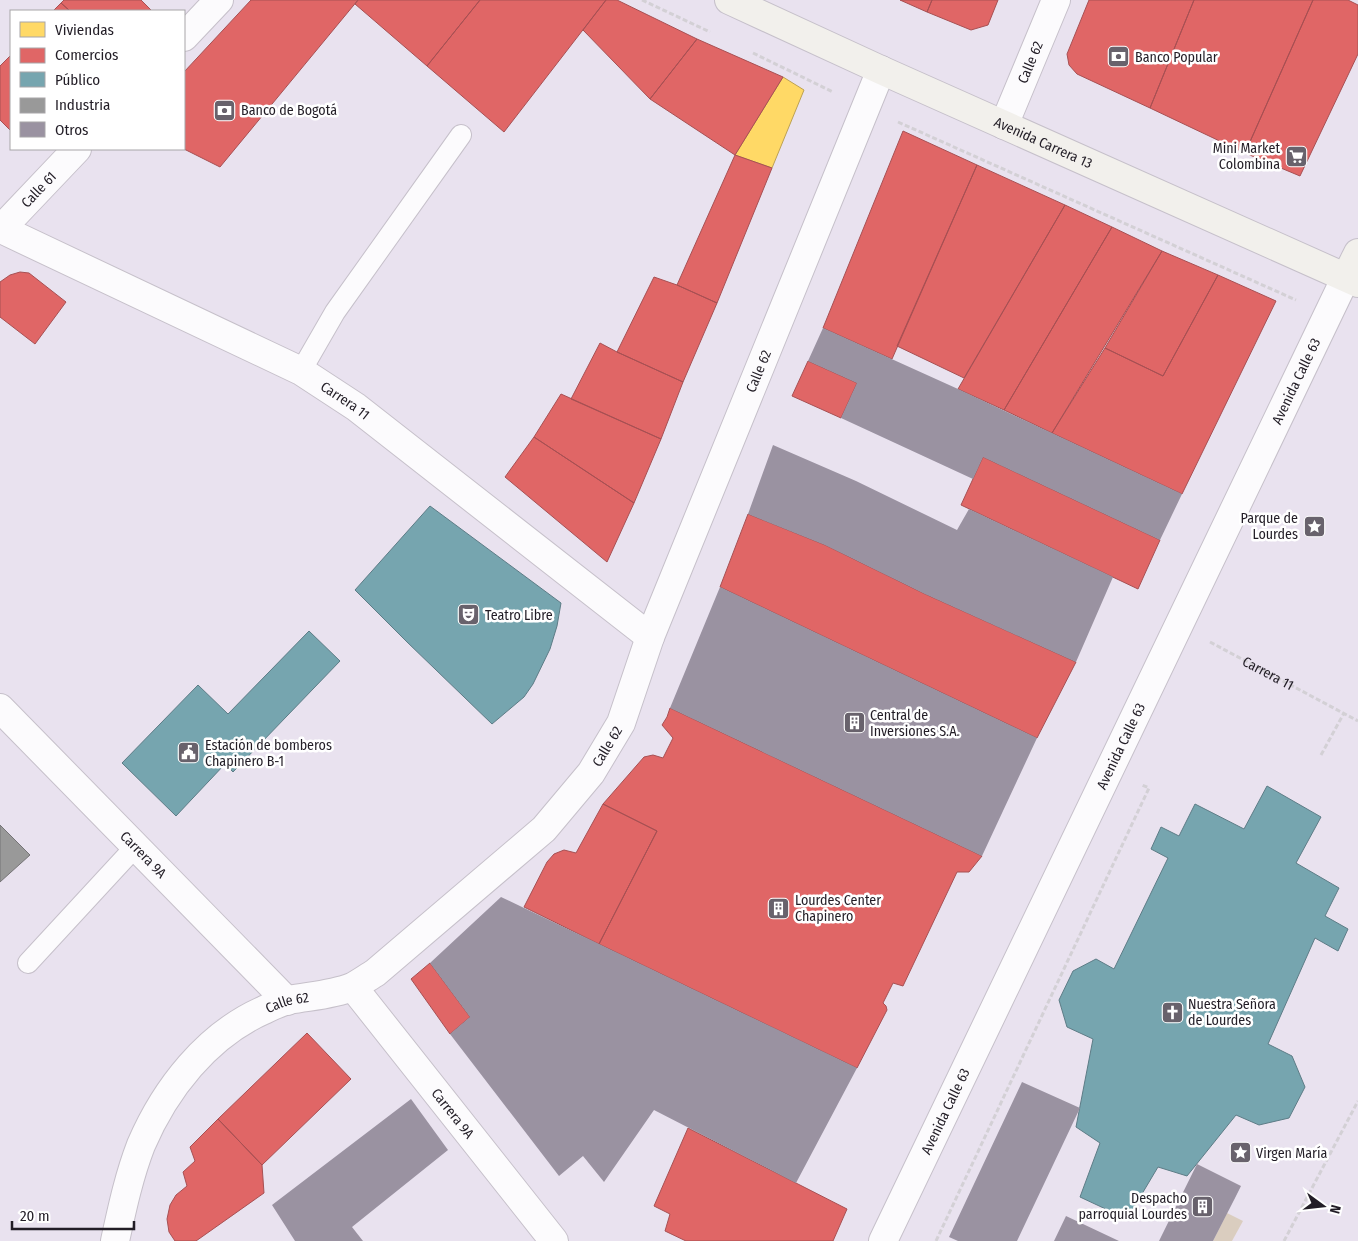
<svg xmlns="http://www.w3.org/2000/svg" width="1358" height="1241" viewBox="0 0 1358 1241" font-family="'Fira Sans Condensed',sans-serif">
<style>
.green{fill:#dacdbf}
.homes{fill:#ffd966;stroke:#bda153}
.shops{fill:#e06666;stroke:#a75053}
.public{fill:#76a5af;stroke:#5d7c86}
.industry{fill:#999;stroke:#757476}
.building{fill:#9a92a1}
.lines{fill:none;stroke-linecap:round;stroke-linejoin:round}
.service-casing{stroke:#c6c0ca;stroke-width:22}
.minor-casing{stroke:#c6c0ca;stroke-width:30}
.tertiary-casing{stroke:#c6c0ca;stroke-width:30}
.secondary-casing{stroke:#c6c0ca;stroke-width:30}
.path{stroke:#d3d0d5;stroke-width:3;stroke-dasharray:5 2.5;stroke-linecap:butt}
.service{stroke:#fcfbfd;stroke-width:20}
.minor{stroke:#fcfbfd;stroke-width:28}
.tertiary{stroke:#fcfbfd;stroke-width:28}
.secondary{stroke:#f2f0ec;stroke-width:28}
.labels{text-anchor:middle;stroke-width:5;stroke-linejoin:round;paint-order:stroke}
.poi-label{font-size:14px;fill:#221d26;stroke:#fff;text-anchor:start}
.street-label{font-size:14px;fill:#221d26;stroke:#fff}
</style>
<rect width="100%" height="100%" fill="#e9e2ef"/>
<path class="green" d="M1227,1213L1243,1221L1232,1241H1213Z"/>
<path class="homes" d="M783,77L804,90L772,168L735,155Z"/>
<path class="shops" d="M64,0H141L152,11H70L61,3Z
M251,0H358L220,167L184,149V72Z
M358,0H480L427,66L355,4Z
M480,0H606L504,132L427,66Z
M606,0H617L697,39L650,99L583,30Z
M900,0H932L927,12Z
M932,0H998L988,25L971,30L927,12Z
M1089,0H1194L1150,108L1077,74L1069,65L1067,54Z
M1194,0H1313L1245,153L1150,108Z
M1313,0H1348L1358,5V54L1300,176L1245,153Z
M61,3L70,11H53Z
M697,39L783,77L735,155L650,99Z
M11,55V131L0,120V66Z
M903,131L977,165L892,359L823,328Z
M735,155L772,168L717,303L677,285Z
M977,165L1065,205L964,378L897,346Z
M1065,205L1112,227L1004,410L958,389Z
M1112,227L1162,251L1052,433L1004,410Z
M1162,251L1218,275L1163,376L1105,348Z
M20,272L29,273L66,302L35,344L0,317V282L10,275Z
M1218,275L1276,301L1182,494L1052,433L1105,348L1163,376Z
M654,277L677,285L717,303L683,382L617,352Z
M600,343L617,352L683,382L661,439L571,399Z
M808,361L857,383L841,418L792,396Z
M561,394L661,439L634,503L534,437Z
M534,437L634,503L607,562L505,477Z
M983,457L1160,540L1138,589L961,505Z
M748,514L825,545L925,594L1076,662L1037,738L720,587Z
M670,708L982,856L969,872H957L903,986L893,983L883,1003L886,1006L887,1010L857,1068L599,944L657,831L603,804L644,757L653,755L663,758L673,738L662,725L667,717Z
M603,804L657,831L599,944L524,907L547,862L554,854L564,850L576,853Z
M430,963L470,1017L450,1034L411,979Z
M307,1033L351,1079L262,1165L218,1119Z
M218,1119L262,1165L264,1193L196,1241H175L169,1232L167,1219L170,1205L176,1195L187,1186L183,1172L195,1161L190,1147Z
M688,1128L847,1209L833,1241H686L665,1231L670,1214L654,1206Z"/>
<path class="public" d="M430,506L561,603L557,626L550,649L533,684L524,697L492,724L407,642L355,590Z
M309,631L340,661L233,772L225,764L176,816L122,763L198,685L228,714Z
M1267,786L1321,817L1296,863L1339,888L1325,916L1348,929L1338,951L1315,938L1268,1044L1292,1056L1305,1087L1289,1118L1259,1125L1236,1115L1187,1176L1158,1167L1127,1219L1080,1197L1100,1143L1076,1127L1093,1039L1067,1027L1059,1000L1073,971L1096,959L1114,969L1168,858L1151,849L1161,827L1179,836L1195,804L1244,829Z"/>
<path class="industry" d="M0,825L30,855L0,882Z"/>
<path class="building" d="M823,328L958,389L1182,494L1160,540L983,457L973,479L841,418L857,383L808,361Z
M773,445L856,481L957,530L969,509L1113,577L1076,662L925,594L825,545L748,514Z
M720,587L1037,738L982,856L670,708Z
M501,897L857,1068L796,1183L654,1110L604,1182L583,1156L559,1176L450,1034L470,1017L430,963Z
M1022,1082L1080,1108L1017,1241H958L949,1237Z
M411,1099L448,1150L352,1227L363,1241H295L272,1205Z
M1197,1164L1241,1186L1234,1200L1213,1241H1159Z
M1066,1216L1119,1241H1054Z"/>
<g class="lines">
<defs>
<path id="service" d="M301,371L335,312L461,135
M28,963L136,846"/>
<g id="minor">
<path d="M184,37L219,0"/>
<path id="s2" d="M1004,125L1056,0"/>
<path id="s3" d="M1,229L301,371L356,407L650,637"/>
<path id="s4" d="M0,230L77,149"/>
<path id="s5" d="M0,708L287,1001"/>
</g>
<g id="tertiary">
<path id="s6" d="M353,987L554,1241"/>
<path id="s7" d="M115,1241C122,1209 129,1176 141,1145C165,1089 207,1035 264,1010C272,1006 281,1002 289,1000C310,996 332,995 352,987C360,983 368,977 375,973L544,829L591,773L621,723L650,637L881,70"/>
<path id="s8" d="M883,1241L1346,277"/>
</g>
<g id="secondary">
<path id="s9" d="M729,0L881,70L1358,283"/>
<path d="M1346,277L1358,253"/>
</g>
</defs>
<use href="#service" class="service-casing"/>
<use href="#minor" class="minor-casing"/>
<use href="#tertiary" class="tertiary-casing"/>
<use href="#secondary" class="secondary-casing"/>
<g class="path">
<path d="M642,0L710,32"/>
<path d="M753,53L833,92"/>
<path d="M898,122L1296,300"/>
<path id="s1" d="M1210,642L1358,721"/>
<path d="M1321,755L1344,713"/>
<path d="M936,1241L1149,788L1142,785"/>
<path d="M1284,1241L1358,1101"/>
</g>
<use href="#service" class="service"/>
<use href="#minor" class="minor"/>
<use href="#tertiary" class="tertiary"/>
<use href="#secondary" class="secondary"/>
</g>
<defs>
<symbol id="bank-square" viewBox="-11 -11 22 22"><rect x="-9" y="-9" width="18" height="18" rx="4" fill="#68626c" stroke="#fff"/><path d="M-6-4H6V4H-6ZM0-2.3a2.3 2.3 0 1 0 0 4.6a2.3 2.3 0 1 0 0-4.6Z" fill="#fff"/></symbol>
<symbol id="supermarket-square" viewBox="-11 -11 22 22"><rect x="-9" y="-9" width="18" height="18" rx="4" fill="#68626c" stroke="#fff"/><path d="M-6-5.5h2.5l.6 2H6L4.5 2H-2.5L-4.4-4H-6ZM-1.5 3.2a1.3 1.3 0 1 0 .1 0ZM3 3.2a1.3 1.3 0 1 0 .1 0Z" fill="#fff"/></symbol>
<symbol id="sight-square" viewBox="-11 -11 22 22"><rect x="-9" y="-9" width="18" height="18" rx="4" fill="#68626c" stroke="#fff"/><path d="M0-6L1.8-2.2L6-1.7L2.9 1.2L3.7 5.4L0 3.3L-3.7 5.4L-2.9 1.2L-6-1.7L-1.8-2.2Z" fill="#fff"/></symbol>
<symbol id="theatre-square" viewBox="-11 -11 22 22"><rect x="-9" y="-9" width="18" height="18" rx="4" fill="#68626c" stroke="#fff"/><path d="M-5-5.5Q0-4 5-5.5V0Q5 5 0 6Q-5 5-5 0ZM-3.3-2.5H-1v1.5H-3.3ZM1-2.5H3.3v1.5H1ZM-2.8 1Q0 5.5 2.8 1Z" fill="#fff"/></symbol>
<symbol id="building-square" viewBox="-11 -11 22 22"><rect x="-9" y="-9" width="18" height="18" rx="4" fill="#68626c" stroke="#fff"/><path d="M-4-6H4V6H1V3H-1V6H-4ZM-2.5-4.3h1.7v1.8h-1.7ZM.8-4.3h1.7v1.8H.8ZM-2.5-1h1.7V.8h-1.7ZM.8-1h1.7V.8H.8Z" fill="#fff"/></symbol>
<symbol id="civic-square" viewBox="-11 -11 22 22"><rect x="-9" y="-9" width="18" height="18" rx="4" fill="#68626c" stroke="#fff"/><path d="M-.6-6.5H3V-4.5H.6V-3L4-1V1h2V6H-6V1h2V-1L-.6-3ZM-1.2 2.5V6h2.4V2.5Z" fill="#fff"/></symbol>
<symbol id="church-square" viewBox="-11 -11 22 22"><rect x="-9" y="-9" width="18" height="18" rx="4" fill="#68626c" stroke="#fff"/><path d="M-1.2-6h2.4v3.5h3.3v2.4h-3.3V6h-2.4V-.1h-3.3v-2.4h3.3Z" fill="#fff"/></symbol>
</defs>
<g fill-rule="evenodd">
<use href="#bank-square" x="1106" y="44" width="25" height="25"/>
<use href="#bank-square" x="212" y="98" width="25" height="25"/>
<use href="#supermarket-square" x="1284" y="144" width="25" height="25"/>
<use href="#sight-square" x="1302" y="514" width="25" height="25"/>
<use href="#theatre-square" x="456" y="602" width="25" height="25"/>
<use href="#building-square" x="842" y="710" width="25" height="25"/>
<use href="#civic-square" x="176" y="740" width="25" height="25"/>
<use href="#building-square" x="766" y="896" width="25" height="25"/>
<use href="#church-square" x="1160" y="1000" width="25" height="25"/>
<use href="#sight-square" x="1228" y="1140" width="25" height="25"/>
<use href="#building-square" x="1190" y="1194" width="25" height="25"/>
</g>
<g class="labels">
<g class="poi-label">
<text x="1135" y="62">Banco Popular</text>
<text x="241" y="115">Banco de Bogotá</text>
<text x="1280" y="153" text-anchor="end">Mini Market<tspan x="1280" dy="16">Colombina</tspan></text>
<text x="1298" y="523" text-anchor="end">Parque de<tspan x="1298" dy="16">Lourdes</tspan></text>
<text x="485" y="620">Teatro Libre</text>
<text x="870" y="720">Central de<tspan x="870" dy="16">Inversiones S.A.</tspan></text>
<text x="205" y="750">Estación de bomberos<tspan x="205" dy="16">Chapinero B-1</tspan></text>
<text x="795" y="905">Lourdes Center<tspan x="795" dy="16">Chapinero</tspan></text>
<text x="1188" y="1009">Nuestra Señora<tspan x="1188" dy="16">de Lourdes</tspan></text>
<text x="1256" y="1158">Virgen María</text>
<text x="1187" y="1203" text-anchor="end">Despacho<tspan x="1187" dy="16">parroquial Lourdes</tspan></text>
</g>
<g class="street-label">
<text dy="5" stroke="none"><textPath href="#s2" startOffset="68">Calle 62</textPath></text>
<text dy="5" stroke="none"><textPath href="#s9" startOffset="345">Avenida Carrera 13</textPath></text>
<text dy="5" stroke="none"><textPath href="#s4" startOffset="56">Calle 61</textPath></text>
<text dy="5" stroke="none"><textPath href="#s7" startOffset="1136">Calle 62</textPath></text>
<text dy="5" stroke="none"><textPath href="#s8" startOffset="954">Avenida Calle 63</textPath></text>
<text dy="5" stroke="none"><textPath href="#s3" startOffset="385">Carrera 11</textPath></text>
<text dy="5" stroke="none"><textPath href="#s1" startOffset="66">Carrera 11</textPath></text>
<text dy="5" stroke="none"><textPath href="#s7" startOffset="731">Calle 62</textPath></text>
<text dy="5" stroke="none"><textPath href="#s8" startOffset="549">Avenida Calle 63</textPath></text>
<text dy="5" stroke="none"><textPath href="#s5" startOffset="205">Carrera 9A</textPath></text>
<text dy="5" stroke="none"><textPath href="#s7" startOffset="311">Calle 62</textPath></text>
<text dy="5" stroke="none"><textPath href="#s8" startOffset="144">Avenida Calle 63</textPath></text>
<text dy="5" stroke="none"><textPath href="#s6" startOffset="161">Carrera 9A</textPath></text>
</g>
</g>
<rect x="10" y="10" width="175" height="140" fill="#ffffff" stroke="#a7a5a8"/>
<rect x="20" y="22" width="25" height="15" fill="#ffd966" stroke="#a7a5a8"/>
<text x="55" y="35" font-size="15" fill="#221d26">Viviendas</text>
<rect x="20" y="48" width="25" height="15" fill="#e06666" stroke="#a7a5a8"/>
<text x="55" y="60" font-size="15" fill="#221d26">Comercios</text>
<rect x="20" y="72" width="25" height="15" fill="#76a5af" stroke="#a7a5a8"/>
<text x="55" y="85" font-size="15" fill="#221d26">Público</text>
<rect x="20" y="98" width="25" height="15" fill="#999999" stroke="#a7a5a8"/>
<text x="55" y="110" font-size="15" fill="#221d26">Industria</text>
<rect x="20" y="122" width="25" height="15" fill="#9a92a1" stroke="#a7a5a8"/>
<text x="55" y="135" font-size="15" fill="#221d26">Otros</text>
<g transform="translate(1323 1206) rotate(105)" stroke="#ffffff" stroke-width="4" paint-order="stroke">
<path d="M0-4L9 19L0 12L-9 19Z" fill="#221d26"/>
<text y="-8" font-size="14" font-weight="bold" text-anchor="middle" fill="#221d26">N</text>
</g>
<path d="M12 1221v8h122v-8" fill="none" stroke="#221d26" stroke-width="2.5"/>
<text x="20" y="1221" font-size="15" fill="#221d26" stroke="#ffffff" stroke-width="4" paint-order="stroke">20 m</text>
</svg>
